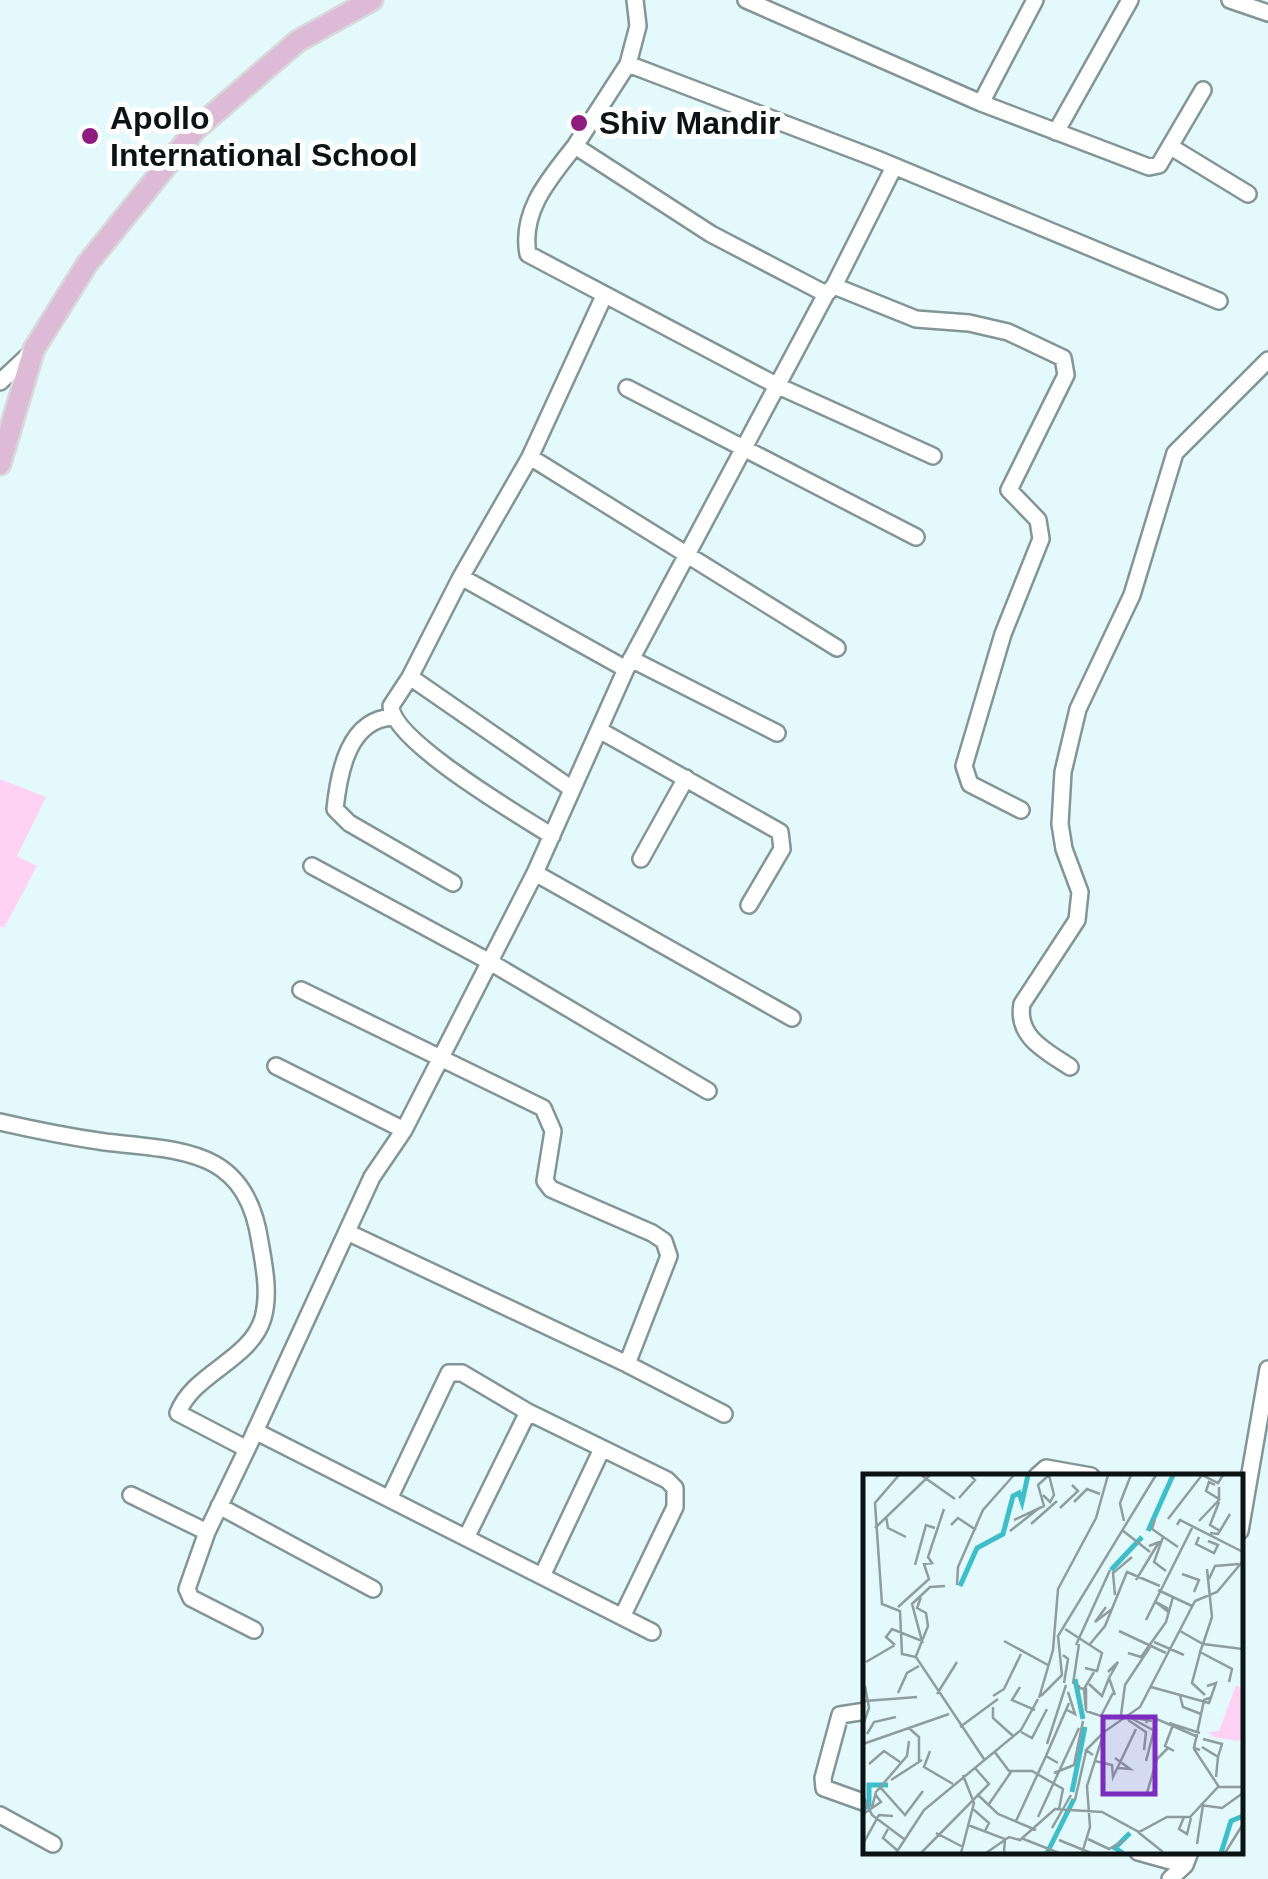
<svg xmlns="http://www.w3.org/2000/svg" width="1268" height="1879" viewBox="0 0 1268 1879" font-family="Arial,sans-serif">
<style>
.green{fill:#ffd2f4}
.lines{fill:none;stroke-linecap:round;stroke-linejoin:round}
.minor-casing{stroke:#829597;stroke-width:20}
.major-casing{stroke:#d8d9d9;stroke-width:25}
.minor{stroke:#fff;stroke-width:15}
.major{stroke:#ddbbd6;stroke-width:20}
.poi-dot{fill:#8e1d7e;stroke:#fff;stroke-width:4}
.labels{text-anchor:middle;stroke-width:10;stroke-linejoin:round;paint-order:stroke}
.poi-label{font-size:32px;font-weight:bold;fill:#0c1314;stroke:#fff;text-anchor:start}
.inset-river{fill:none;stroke:#3ebec9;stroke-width:5}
.inset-road{fill:none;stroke:#8e9d9f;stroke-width:2.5}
.view{fill:#7b2cbf;fill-opacity:0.15;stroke:#7b2cbf;stroke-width:5}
.inset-edge{fill:none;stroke:#0c1314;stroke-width:5}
</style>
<rect width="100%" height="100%" fill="#e4f9fb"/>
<path class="green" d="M0,779L46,797L17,856L37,866L4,928L0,926Z"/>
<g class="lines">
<defs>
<path id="minor" d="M635,0L638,26L628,64L877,159L1219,301
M746,0L981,103L1149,167L1159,165L1203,90
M1230,0L1268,13
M628,64L575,146L711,234L826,294L834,286L916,319L969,323L1008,332L1063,358L1066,375L1009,490L1038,520L1041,539L1003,634L964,766L970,784L1021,810
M981,103L1035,0
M1056,132L1130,0
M575,146C550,178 520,211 528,254L776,385L933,456
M1171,147L1248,194
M834,286L894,167
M0,382L32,352
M627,388L916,537
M530,457L604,296
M461,577L530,457L837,648
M631,659L777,733
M410,677L461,577L626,669
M393,717C349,719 339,771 335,809L349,823L453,883
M601,731L780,832L782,849L749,905
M552,836C521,816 392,741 391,706L410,677L572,789
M641,859L686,778
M312,866L490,962L708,1091
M535,873L792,1018
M301,990L543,1108L553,1131L545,1181L551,1189L652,1233L664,1241L669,1256L627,1364L347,1232
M276,1066L404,1130
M1070,1067C1046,1051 1016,1037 1022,1004L1077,920L1080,892L1064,849L1060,824L1063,772L1078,709L1132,595L1175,453L1268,360
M0,1122C35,1130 70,1137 105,1142C181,1151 246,1147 260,1242C264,1265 270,1294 263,1318C251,1360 193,1373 178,1413L247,1449L372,1177L404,1130L535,873L626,669L826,294
M627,1364L724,1414
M255,1431L652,1632
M247,1449L207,1532L187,1589L191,1598L254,1630
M1037,1476L1046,1468L1091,1476
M131,1495L207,1532
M389,1499L449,1373H462L528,1412
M219,1506L373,1589
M1240,1531L1268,1369
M466,1538L528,1412L667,1480L675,1488V1507L622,1617
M542,1576L601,1451
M866,1711L840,1715L823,1778L824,1788L866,1803
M0,1815L53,1844
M1138,1852L1185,1865
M1170,1879L1185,1865L1190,1852"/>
<path id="major" d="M0,464L34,349L87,264L196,129L298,41L372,0"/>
</defs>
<use href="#minor" class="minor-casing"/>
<use href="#major" class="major-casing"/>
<use href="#minor" class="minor"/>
<use href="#major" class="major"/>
</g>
<g class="poi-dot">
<circle cx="579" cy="123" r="10"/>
<circle cx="90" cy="136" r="10"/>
</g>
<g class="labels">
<g class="poi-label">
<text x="110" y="129">Apollo<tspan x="110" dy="37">International School</tspan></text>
<text x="599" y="134">Shiv Mandir</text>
</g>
</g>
<g transform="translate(863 1474)">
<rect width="380" height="380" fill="#e4f9fb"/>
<path d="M373,211L380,215V261L376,267L350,263L345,258L356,257Z" fill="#ffd2f4"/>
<path class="inset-river" d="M285,57L310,1M248,96L279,63M97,112L114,74L140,60L150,22L156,19L159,28L165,1M212,205L220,245M209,318L222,253M0,335L6,331V311H25M184,379L211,325M260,379L252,374L267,359M358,379L368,347L380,342"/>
<path class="inset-road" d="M36,1L12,29L19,130L37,137L39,180L53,183L121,285M58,1L92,25M352,11L346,8L343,17L356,25V13M180,21L187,28L191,21L186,1M96,24L112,6L107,1M211,28L224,15L237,20M356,28L347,51L357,57M197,34L215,17L209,11M23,42L25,54L43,63M292,45L289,55L315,73M305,45L339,1L355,9L360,1M151,46L181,32L175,11L186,1M261,47L257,29L268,1M336,47L357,25M168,50L194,27M88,51L95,44L113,56M314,51L317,46L380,78M12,54L67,1M259,56L287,78M147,57L175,35M347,59L355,60L367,40M300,63L291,88L303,97M336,63L333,70L351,79L355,71L345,67M52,91L63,51L72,54M319,100L336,106L331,118M346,105L352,92L376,90M273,106L296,68L286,72M94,111L95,93L120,36L151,1M295,116L329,132M252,121L250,99L269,83M291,127L304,134V137L294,129M35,133L66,105L61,90L69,89L65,83L81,35M243,133L232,148L249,135M283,146L329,54M202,155L239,179L234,197L222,194M256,157L303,179M317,157L340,170L380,175V202M141,167L185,191M291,168L321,181M227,170L242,152L264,98L297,112M340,170L349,143L344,95M340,170L337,178L369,195L366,208M32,171L23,163L29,155L59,167L49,130L67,113L82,112M213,171L247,96M265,179L278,183L303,148L310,123M337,179L329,209L342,221M200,181L205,185L201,209M53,182L65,152L63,139L54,134L58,123M3,188L32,171M245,198L255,188L246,204L252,221M210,210L216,170M226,210L239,222L246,204M216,211V214L221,215H223V237L221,215L231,198M157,213L149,226L172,236M288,213L346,229L353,209L344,212M35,219L44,199L56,192M74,220L94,188M130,222L141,215L158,180M178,222L199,201L195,162L293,1M317,222L320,233L338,240M176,224L190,176L195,115L233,44L245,1M2,227L54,223M130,233V244L150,262M204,236L212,240L205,218M223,237L238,242L250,219M258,241L262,211L287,173M265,246L283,258L281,276M289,247L266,243L290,256M283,249L287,242L335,263M306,249L337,259M0,251L6,234L2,212M310,251L302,272L311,277M97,253L135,225M47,255L56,263V289M158,258L169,264L184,235M4,260L11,248L33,243M340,265L359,270L355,283M0,270L86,240M184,270L203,211M339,273L355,283L353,303M331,275L356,313M337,276L331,274L341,226L349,223M67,277L61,293L90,310M131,277L146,297H169L200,315L196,335M230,281L223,276L239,260M252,284L267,295L255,294M232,287L249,291L250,303L273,255M283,287L294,245M195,289L183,282L206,229M6,290L21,277L37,288M191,299L211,291L220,247M28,306L59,286M17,313L42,341L60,317M114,320L135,340L173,356M0,321L9,341L41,365M283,322L294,285L305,274M212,326L223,277M126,330L148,298M337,331L359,334L380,319M9,333L13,318L44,282L46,267M109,334L126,349L122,357M0,340L18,328L12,320M175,343L216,254M321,343L316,355L324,360L328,344M153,347L183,282M105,351L142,365L141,379M189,354L208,321M25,355L20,364L35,377M275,358L300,378M73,359L100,373M158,364L196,379M225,365L246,375L261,366M196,366L228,379M0,370L16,341L30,342M334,370L340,331M33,379L61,336L158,256L175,225M58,379L126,310L112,294M98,379L111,329L100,301M123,379L146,363L157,366L192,335L239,338L276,358L304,343H327L355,313H380M219,379L227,353L224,312L241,258L277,233L332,127L354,118L380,87M362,379L380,350"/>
<path class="view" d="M240,243H292V320H240Z"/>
<rect width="380" height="380" class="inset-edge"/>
</g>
</svg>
